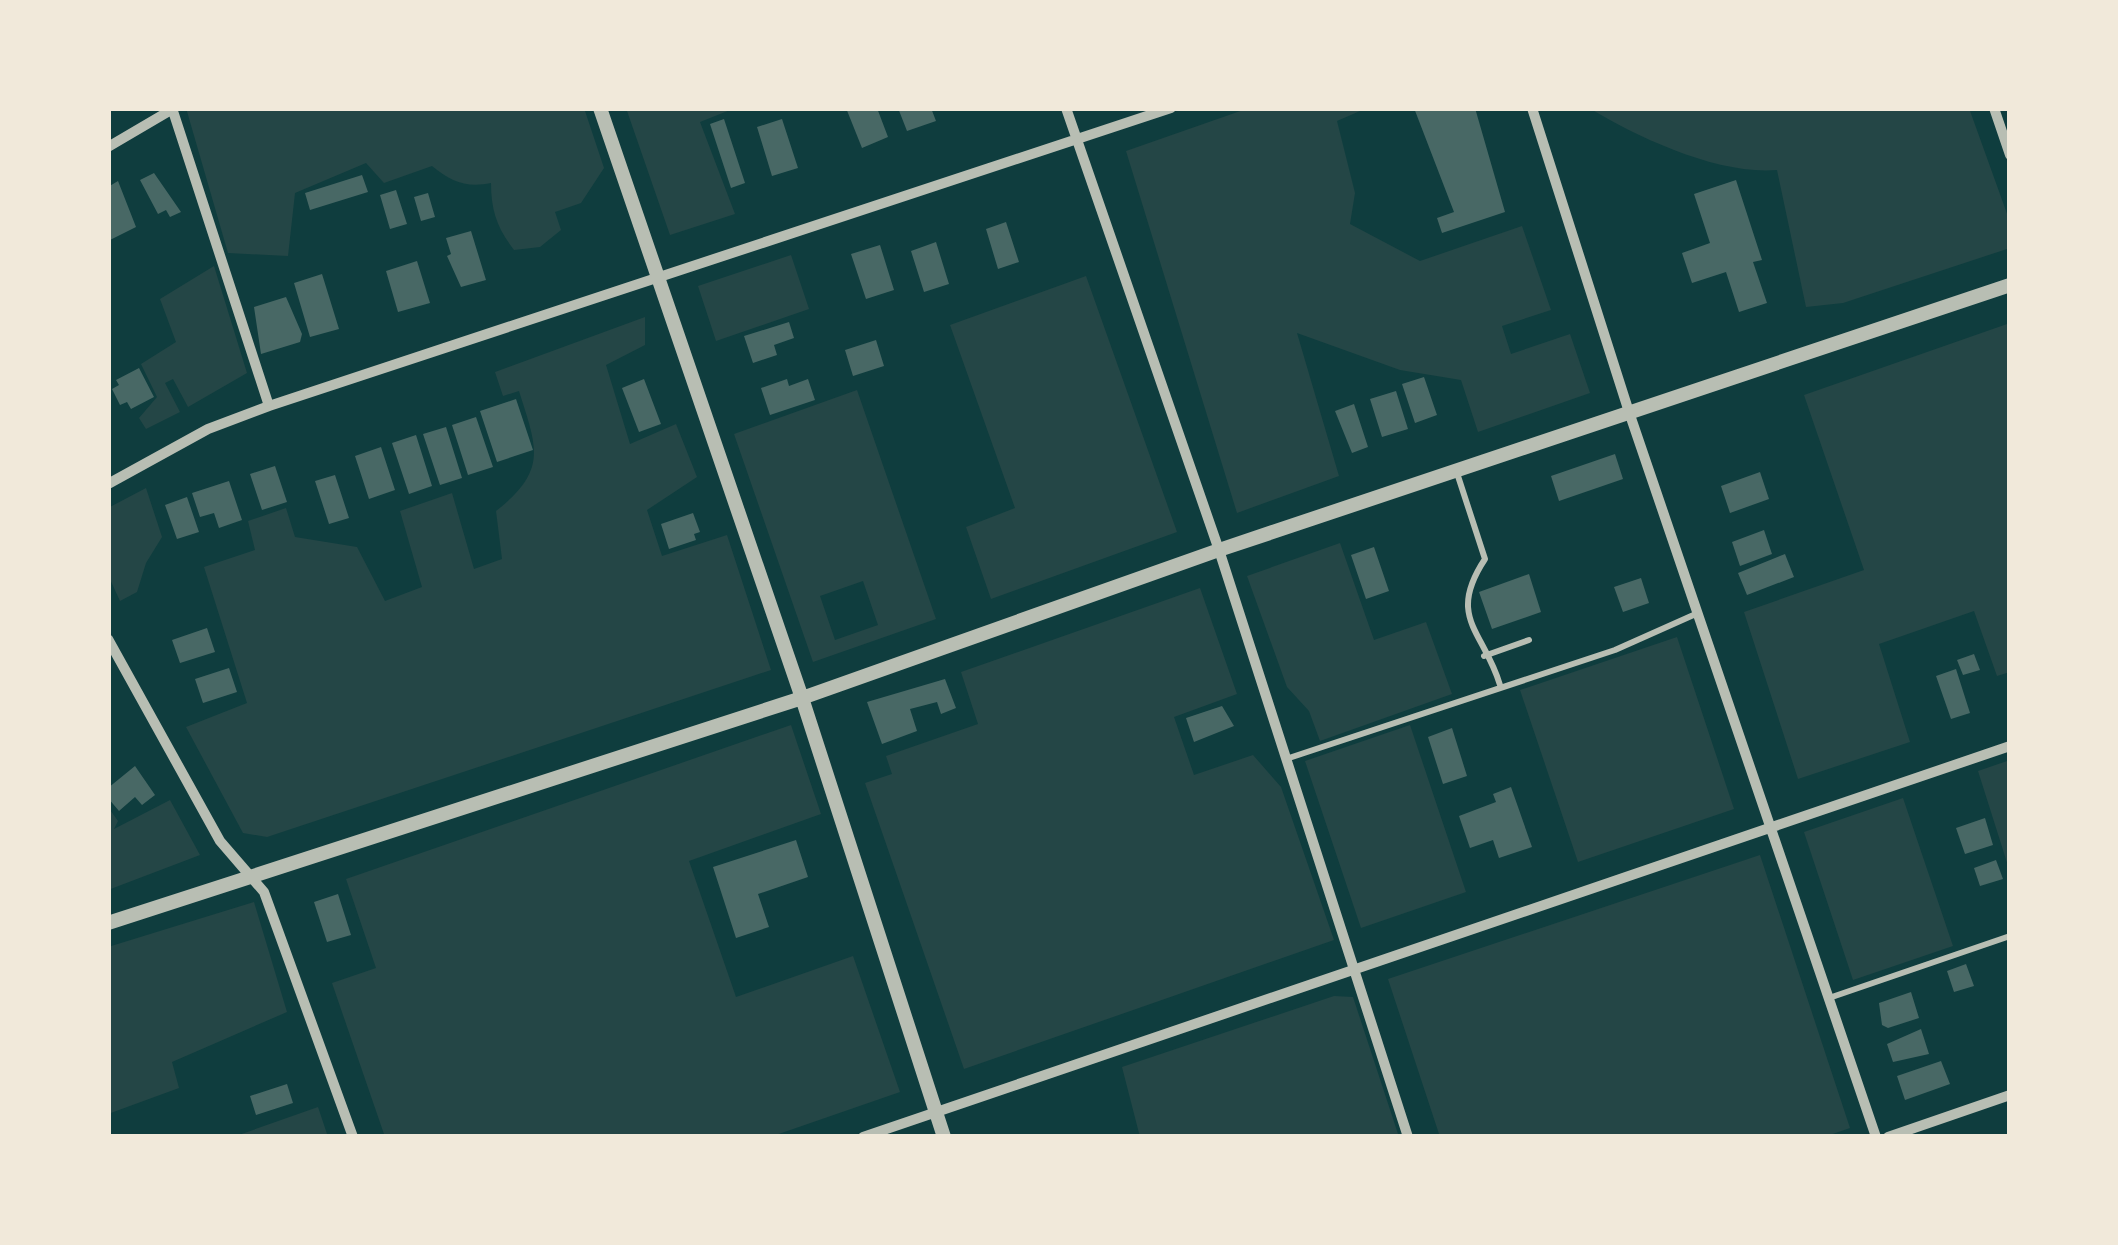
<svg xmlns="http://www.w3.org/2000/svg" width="2118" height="1245" viewBox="0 0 2118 1245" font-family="'Work Sans',sans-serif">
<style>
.green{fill:#244646;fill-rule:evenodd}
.building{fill:#486865}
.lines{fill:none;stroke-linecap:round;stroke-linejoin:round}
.service{stroke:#b8beb3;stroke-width:6}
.minor{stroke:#b8beb3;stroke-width:10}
.tertiary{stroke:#b8beb3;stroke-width:14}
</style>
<rect width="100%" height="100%" fill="#0f3d3e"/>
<path class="green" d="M186,108H584L604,168L581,203L555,212L561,230L540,247L514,250C497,228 491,210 491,183C467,188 451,182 432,166L384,183L366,163L295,193L288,256L228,253Z
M626,108H735L700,122L735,214L670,235Z
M1249,108H1367L1337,121L1355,193L1350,224L1420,261L1522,226L1551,310L1502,326L1511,354L1570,334L1590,393L1478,432L1461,380L1400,370L1297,333L1339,476L1237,513L1126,151Z
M1589,108H1969L2010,222V248L1843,303L1806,307L1777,170C1718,175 1639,138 1589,108Z
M791,255L809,309L716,341L698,286Z
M214,266L247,373L188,407L173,379L165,383L180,412L146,429L139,418L157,397L141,364L176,342L160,299Z
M1086,276L1177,532L991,599L966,527L1015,508L950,325Z
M645,317V345L606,365L630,444L676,424L697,477L647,510L662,556L727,535L771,670L267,837L243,833L186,727L247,703L204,567L255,550L248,521L286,508L295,537L357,547L385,601L422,587L400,511L452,493L474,569L502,559L496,511C548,470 537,448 519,391L503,396L495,372Z
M2010,323V672L1997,676L1974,611L1879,644L1910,742L1798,779L1744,612L1864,570L1804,395Z
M857,390L936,619L813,662L734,434ZM863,581L878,625L835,640L820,596Z
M146,488L162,537L146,563L137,592L120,601L108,575V508Z
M1340,543L1374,640L1426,622L1452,694L1320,741L1309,711L1287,687L1247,576Z
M1200,588L1237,694L1174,717L1194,775L1253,755L1281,787L1334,940L964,1069L865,783L892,774L886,756L978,724L961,672Z
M1677,637L1734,809L1578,862L1520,690Z
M791,725L821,814L689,861L736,997L853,956L900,1092L770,1137H385L332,983L376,968L346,879Z
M1410,725L1466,892L1361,928L1305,761Z
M2010,760V872L1978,771Z
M1903,798L1953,946L1853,980L1804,832Z
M170,800L200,855L108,890V807L118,821L114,829Z
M1760,855L1850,1128L1824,1137H1440L1388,979Z
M254,902L287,1012L172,1062L179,1088L108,1114V947Z
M1334,996L1353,997L1399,1137H1140L1122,1067Z
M318,1107L328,1137H233Z"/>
<path class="building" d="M846,108H877L888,137L862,148Z
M898,108H931L936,121L907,131Z
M1414,108H1475L1505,212L1442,233L1437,218L1454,212Z
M724,119L745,183L731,188L710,124Z
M782,119L798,168L772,176L757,127Z
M154,173L181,212L170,217L166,210L158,214L140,180Z
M362,175L368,192L310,210L305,193Z
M1736,180L1762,260L1753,262L1767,303L1739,312L1726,272L1692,283L1682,253L1710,243L1694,194Z
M118,181L136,227L108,241V187Z
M396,190L407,224L390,229L380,195Z
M428,193L435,217L421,221L414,197Z
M1006,222L1019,262L998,269L986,229Z
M471,231L486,280L461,287L447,256L451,254L446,238Z
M936,242L949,284L924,292L911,251Z
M880,245L894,290L866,299L851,254Z
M417,261L430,303L398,312L386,271Z
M322,274L339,329L310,337L294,283Z
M286,297L302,334L300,342L261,354L254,307Z
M789,322L794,338L774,345L777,355L753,363L744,336Z
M876,340L884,366L853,376L845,350Z
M139,368L154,397L131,409L127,402L120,405L112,389L119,385L116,380Z
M1424,377L1437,415L1415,423L1402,384Z
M644,379L661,424L639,432L622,388Z
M787,379L789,386L808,379L815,400L770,415L761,388Z
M1396,391L1408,429L1382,437L1370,399Z
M516,399L533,450L497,462L480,411Z
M1354,404L1368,447L1352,453L1335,411Z
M476,417L493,467L468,475L452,425Z
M446,427L462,478L440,485L423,434Z
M416,435L432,486L409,494L392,443Z
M381,447L395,490L369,499L355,456Z
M1615,454L1623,479L1559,501L1551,476Z
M275,466L287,502L262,510L250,474Z
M1760,472L1769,499L1730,513L1721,486Z
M335,475L349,518L329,524L315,481Z
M229,481L242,520L219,528L214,513L200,517L192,493Z
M187,497L199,532L177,539L165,505Z
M693,513L700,532L694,534L696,540L669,549L661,524Z
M1764,530L1772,554L1740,566L1732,542Z
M1374,547L1389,591L1366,599L1351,555Z
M1785,554L1794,577L1747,595L1738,573Z
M1529,574L1541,612L1492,629L1479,592Z
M1641,578L1649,603L1623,612L1614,587Z
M207,628L215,652L180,663L172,640Z
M1974,654L1980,670L1963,675L1957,660Z
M229,668L237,692L203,703L195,679Z
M1956,669L1970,713L1951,719L1936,676Z
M945,679L956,708L941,714L937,702L910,709L917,731L882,744L867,702Z
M1222,706L1234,726L1194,742L1186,718Z
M1452,728L1467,776L1443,784L1428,737Z
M135,766L155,795L142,805L135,797L119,811L108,798V788Z
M1511,787L1532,847L1499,858L1493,840L1470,848L1459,816L1496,802L1493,794Z
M1985,818L1993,845L1965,854L1956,828Z
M796,840L808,877L758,894L769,927L736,938L713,867Z
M1996,860L2003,879L1980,886L1974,868Z
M338,894L351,935L327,942L314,902Z
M1966,964L1974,986L1954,992L1947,971Z
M1911,992L1919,1018L1888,1028L1882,1025L1879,1003Z
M1921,1029L1929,1054L1893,1062L1887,1044Z
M1941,1061L1950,1084L1905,1100L1897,1076Z
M287,1084L293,1103L256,1115L250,1096Z"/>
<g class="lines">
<path class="service" d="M1457,473L1485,559C1446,618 1484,631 1500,685
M1484,656L1529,640
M1289,758L1615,650L1698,613
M1829,998L2010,936"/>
<path class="minor" d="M172,108L269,406
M1066,108L1219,550L1408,1137
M1532,108L1629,412L1876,1137
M1994,108L2010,155
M108,147L171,110
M108,484L208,429L269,406L1171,108
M108,639L220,841L264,892L353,1137
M863,1137L2010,746
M1888,1137L2010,1095"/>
<path class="tertiary" d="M600,108L802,698L944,1137
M108,923L802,698L1219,550L2010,285"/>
</g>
<rect width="2118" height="1245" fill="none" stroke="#f1e9da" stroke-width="222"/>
</svg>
